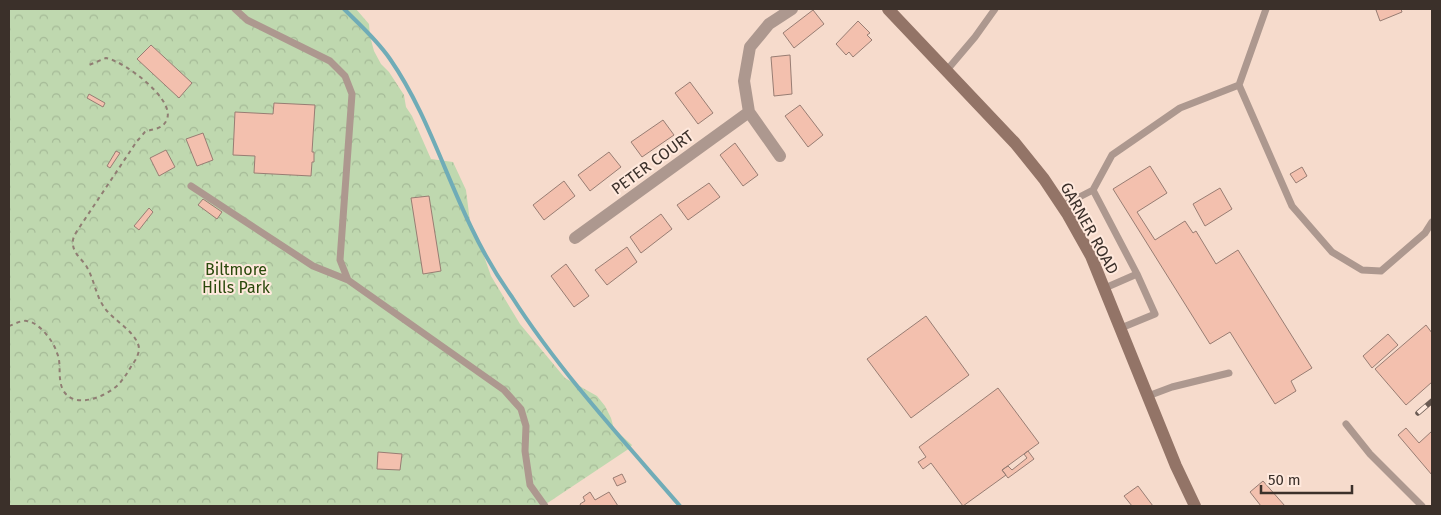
<svg xmlns="http://www.w3.org/2000/svg" width="1441" height="515" viewBox="0 0 1441 515" font-family="'Fira Sans',sans-serif">
<style>
.park{fill:url(#park-crowns)}
.lines{fill:none;stroke-linecap:round;stroke-linejoin:round}
.stream{stroke:#70acb7;stroke-width:4}
.building{fill:#f3c0ae;stroke:#987d73}
.path{stroke:#907d73;stroke-width:2;stroke-dasharray:4 4;stroke-linecap:butt}
.service{stroke:#ad988f;stroke-width:7}
.minor{stroke:#ad988f;stroke-width:12}
.secondary{stroke:#937467;stroke-width:12}
.rail-casing{stroke:#6a5b53;stroke-width:5.5}
.rail{stroke:#ffe9dd;stroke-width:4;stroke-dasharray:11;stroke-linecap:butt}
.labels{text-anchor:middle;stroke-width:4;stroke-linejoin:round;paint-order:stroke}
.street-label{font-size:16px;fill:#3b302a;stroke:#ffe9dd}
.park-label{font-size:16px;fill:#2a490b;stroke:#ffe9dd}
</style>
<defs>
<pattern id="park-crowns" width="20" height="18" patternUnits="userSpaceOnUse" patternTransform="scale(1.25)"><rect width="20" height="18" fill="#bfd8af"/><path d="M2 6a3 3 0 1 1 6 0M12 15a3 3 0 1 1 6 0" fill="none" stroke="#a5ba97"/></pattern>
</defs>
<rect width="100%" height="100%" fill="#f6dbcc"/>
<path class="park" d="M9,9H356L369,24L370,36L374,51L381,64L389,72L404,95L406,107L412,116L431,159L453,162L466,190L470,222L477,236L491,276L520,324L565,378L597,396L605,406L611,418L614,429L632,445L630,448L543,506H9Z"/>
<g class="lines">
<path class="stream" d="M344,9C360,25 377,40 390,59C426,111 444,172 472,229C483,252 497,276 512,297C560,372 622,439 680,506"/>
</g>
<path class="building" d="M1379,9H1401L1402,12L1380,21L1376,10Z
M813,10L824,24L794,48L783,33Z
M858,21L870,33L867,35L872,40L853,57L849,52L846,55L836,44Z
M151,45L192,83L179,98L137,59Z
M790,55L792,94L774,96L771,57Z
M690,82L713,113L698,124L675,93Z
M89,94L105,103L103,107L87,98Z
M274,103L315,105L312,152H314V162H312L311,176L254,173L255,156L233,155L235,112L273,114Z
M800,105L823,135L808,147L785,116Z
M663,120L674,135L642,157L631,142Z
M203,133L213,160L197,166L186,139Z
M735,143L758,175L743,186L720,155Z
M166,150L175,167L159,176L150,158Z
M116,151L120,153L110,168L107,166Z
M609,152L621,167L590,191L578,175Z
M1150,166L1167,193L1137,212L1155,240L1185,221L1193,233L1196,231L1216,264L1238,250L1312,368L1291,381L1296,391L1275,404L1230,332L1210,344L1113,189Z
M1302,167L1307,176L1296,183L1290,174Z
M564,181L575,196L544,220L533,205Z
M709,183L720,197L688,220L677,205Z
M1220,188L1232,209L1205,226L1193,204Z
M429,196L441,271L423,274L411,198Z
M203,199L222,212L217,219L198,205Z
M149,208L153,212L139,230L134,226Z
M661,214L672,229L641,253L630,237Z
M627,247L637,262L607,285L595,270Z
M566,264L589,296L574,307L551,276Z
M926,316L969,375L911,418L867,359Z
M1426,325L1432,333V382L1406,405L1375,369Z
M1388,334L1398,345L1372,368L1363,356Z
M998,388L1039,443L1002,470L1006,475L963,506L931,463L923,469L918,462L926,457L919,447Z
M1406,428L1419,443L1432,431V475L1398,435Z
M1028,451L1034,459L1008,478L1002,470L1008,466L1012,470L1027,458L1024,454Z
M378,452L402,454L400,470L377,469Z
M622,474L626,482L617,486L613,478Z
M1263,481L1285,506H1261L1250,492Z
M1138,486L1153,506H1132L1124,496Z
M590,492L595,500L609,492L618,506H581L580,504L585,501L583,497Z"/>
<g class="lines">
<path class="path" d="M9,326C15,324 21,320 27,321C39,322 54,342 57,353C62,364 57,378 63,390C74,410 106,397 119,384C124,378 128,372 132,365C136,360 141,351 138,344C133,331 117,322 107,311C95,297 95,279 85,264C80,258 74,253 73,245C72,240 74,236 77,231L137,141C140,138 143,134 145,132C154,128 163,130 167,119C175,99 124,61 106,58L89,65"/>
<path class="service" d="M235,9L247,20L330,61L345,76L352,94L340,260L348,280L504,390L521,409L526,426L525,451L530,485L545,506
M947,70L975,37L995,9
M1239,85L1266,9
M191,186L313,266L348,280
M1093,190L1112,155L1180,108L1239,85L1292,206L1332,252L1362,270L1381,271L1425,233L1432,222
M1062,206L1093,190L1137,274L1155,314L1121,328
M1105,288L1137,274
M1148,396L1172,387L1229,373
M1346,424L1370,454L1422,506"/>
<path class="minor" d="M780,156L749,112L744,81L750,47L769,24L792,9
M575,238L749,112"/>
<path class="secondary" d="M888,9L1015,143L1044,179L1068,215L1091,256L1176,466L1195,506"/>
<defs>
<path id="rail" d="M1418,413L1432,401"/>
</defs>
<use href="#rail" class="rail-casing"/>
<use href="#rail" class="rail"/>
</g>
<g class="labels">
<g class="street-label">
<text transform="translate(652 162) rotate(-36)" y="6">PETER COURT</text>
<text transform="translate(1090 228) rotate(61)" y="6">GARNER ROAD</text>
</g>
<g class="park-label">
<text x="236" y="275">Biltmore<tspan x="236" dy="18">Hills Park</tspan></text>
</g>
</g>
<rect width="1441" height="515" fill="none" stroke="#3b302a" stroke-width="20"/>
<path d="M1261 485v8h91v-8" fill="none" stroke="#3b302a" stroke-width="2.5"/>
<text x="1268" y="485" font-size="15" fill="#3b302a" stroke="#ffe9dd" stroke-width="4" paint-order="stroke">50 m</text>
</svg>
